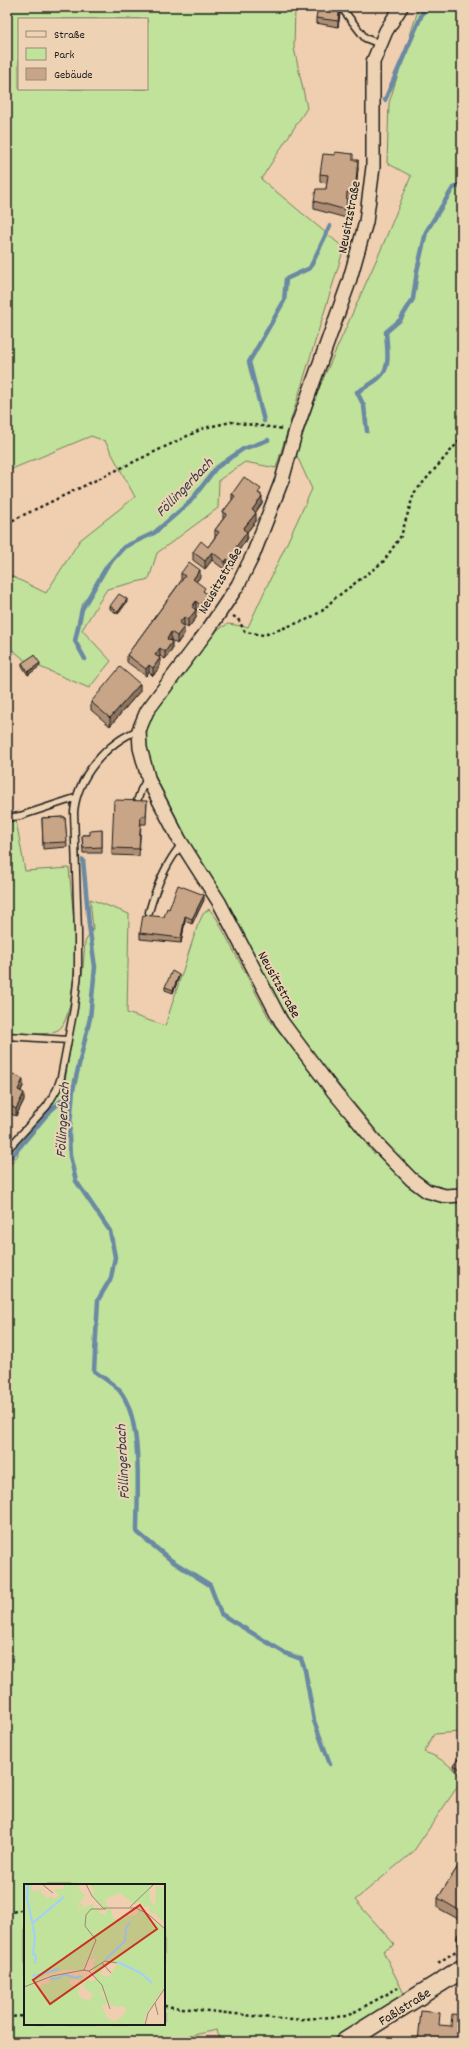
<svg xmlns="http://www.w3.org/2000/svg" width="469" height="2049" viewBox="0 0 469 2049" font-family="Dekko,sans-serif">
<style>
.green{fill:#c1e29b;stroke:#6e7f5c;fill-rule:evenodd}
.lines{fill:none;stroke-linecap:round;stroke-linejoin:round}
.stream{stroke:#6a89a2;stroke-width:4.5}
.lane-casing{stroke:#1c1c1c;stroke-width:9}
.street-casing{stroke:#1c1c1c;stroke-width:16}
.secondary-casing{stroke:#1c1c1c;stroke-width:21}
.path{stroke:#1c1c1c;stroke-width:2.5;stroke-dasharray:3 3;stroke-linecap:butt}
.lane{stroke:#edd3b4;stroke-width:6}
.street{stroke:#edd3b4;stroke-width:13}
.secondary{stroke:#edd3b4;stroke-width:18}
.wall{fill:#ad8e75;stroke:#1c1c1c}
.shaded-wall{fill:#8d745f;stroke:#1c1c1c}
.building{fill:#c9a588;stroke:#1c1c1c}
.labels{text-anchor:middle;stroke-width:4;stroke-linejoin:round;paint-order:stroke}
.street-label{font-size:14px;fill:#1c1c1c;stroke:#edd3b4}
.water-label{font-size:15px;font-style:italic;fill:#364049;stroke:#edd3b4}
.inset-river{fill:none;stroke:#9ed1fc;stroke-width:2}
.inset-road{fill:none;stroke:#9b8774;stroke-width:1}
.view{fill:#c8321e;fill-opacity:0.15;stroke:#c8321e;stroke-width:2}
.inset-edge{fill:none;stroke:#1c1c1c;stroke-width:2}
</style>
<rect width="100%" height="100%" fill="#efcfaf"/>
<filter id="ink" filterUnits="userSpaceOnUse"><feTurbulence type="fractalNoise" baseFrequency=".025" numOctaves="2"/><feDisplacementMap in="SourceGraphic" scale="8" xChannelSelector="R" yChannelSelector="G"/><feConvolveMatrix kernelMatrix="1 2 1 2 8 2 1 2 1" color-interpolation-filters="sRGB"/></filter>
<g filter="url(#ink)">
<path class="green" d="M7,7H295L294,48L307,108L261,179L344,248L276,468L245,462L219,480L218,508L157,553L149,579L107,589L82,630L111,661L89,688L26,661L7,645V574L46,593L80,540L135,497L105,441L91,436L7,471ZM19,19H147V89H19Z
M419,7H462V1728L460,1732L434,1734L424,1752C440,1757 450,1765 462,1778V1780L413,1852L355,1900L395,1945L383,1951L405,1996L372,2018L328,2042H220L217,2030L161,2042H7V1168L18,1155L17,1146L56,1098L65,1081L83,968L85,942L93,929L90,899L129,914L127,1013L165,1026L197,927L203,914L209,909L217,919L270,1020L374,1154L389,1146L307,1046L275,998L210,874L190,844L150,766L146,737L150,716L215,631L228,624L248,627L312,489L296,454L319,388L383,245L411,176L387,163L389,103ZM25,1885H164V2024H25Z
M16,820L25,871L69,868C71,892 74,915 75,939C76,955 73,1022 58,1030C44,1037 23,1033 7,1032V822Z"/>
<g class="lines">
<path class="stream" d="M385,100L425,7
M264,421L249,362L284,301L286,279L310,268L330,226
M367,431L364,406L357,392C391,373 389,370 386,332L400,320L413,299L417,271L426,232L453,188L462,184
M85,659L75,641L82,609L107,566L124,547L154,533L190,502L216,468L243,449L268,440
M83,860L89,925L95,967L90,1018L73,1090L69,1136L70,1156L76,1181L110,1231L115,1257L111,1278L98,1300L94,1371C102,1377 112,1383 119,1390C144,1419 137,1495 137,1532L172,1561L210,1585L221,1614L285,1653L301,1659L305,1670L314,1721L330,1764
M7,1162L49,1112L73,1090"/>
<defs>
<path id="lane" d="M341,7L365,38L380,44
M135,807L141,790L147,779
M7,818L20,816L75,798
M149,912C156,887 165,864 182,844
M7,1036L68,1040
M7,1150L47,1106L57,1089L61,1077L74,1008L78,973V932L74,812C77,777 107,742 139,730"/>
<path id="street" d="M401,7L386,31L373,62V167L366,222L349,282L296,430L282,480L253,555L238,585L208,630L147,711L139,730L140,748L149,781L179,839L219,902L281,1021L334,1092L378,1145L411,1179L427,1191L445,1196L462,1195"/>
<path id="secondary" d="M345,2042L462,1969"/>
</defs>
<use href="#lane" class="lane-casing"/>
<use href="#street" class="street-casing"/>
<use href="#secondary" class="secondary-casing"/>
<path class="path" d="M7,523L204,428L231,422L284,429
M233,616L238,619L245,632L264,635L306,620L322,611L334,599L383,562L401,536L414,493L460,440L462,434
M7,1913L25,1909
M438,1963L456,1951L458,1954
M164,2006L289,2020L347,2016L398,1988
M7,2017L25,2016"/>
<use href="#lane" class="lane"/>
<use href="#street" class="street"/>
<use href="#secondary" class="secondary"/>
</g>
<path class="wall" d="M341,7L338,27L316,23V18Z
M353,160L358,168L355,201L347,200L346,218L314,209V201L326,189L327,183L320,182V174Z
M232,494H261L262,503L255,513L256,521L247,532V539L239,550V557L231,570L227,567L225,570L212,560L205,569L193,560V552L208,547L215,537V530L223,519V512L232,500Z
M181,573L200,577L196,582L205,593L208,603L200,612L196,609L195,610L196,618L188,628L184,625L183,626L184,634L177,644L171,640V641L172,650L165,659L160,656L159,657L160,666L153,676L149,672L146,676L127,662V655L181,581Z
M127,602L118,614L110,609V606Z
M22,663L40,666L28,675L22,666Z
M140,691L110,726L91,710V702Z
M147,801L146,824H141L139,856L112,855V848Z
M65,817L67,847L43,849L42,818Z
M102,830V853H83L82,835H90Z
M204,900L192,924L185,921L181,943L140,939V933L164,917L169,909Z
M179,977L173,993L165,990V987Z
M7,1071L23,1086L21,1091L24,1100L16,1116L9,1113Z
M462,1753V1775L454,1770V1765Z
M462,1860V1921L438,1908V1898Z
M462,1930V1948L457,1945V1936Z"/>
<path class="shaded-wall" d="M340,7H341L338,27V21Z
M358,160V168L355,201V193Z
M262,496V503L252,518V510Z
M256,513V521L247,532V539L239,550V557L231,570V562L243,529Z
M212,552V560L205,569V561Z
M227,559V567L225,570V562Z
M200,570V577L193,586V579Z
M208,595V603L200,612V605Z
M127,599V602L118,614V612Z
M196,601V609L192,615V607Z
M196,610V618L188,628V620Z
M184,617V625L179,631V623Z
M184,627V634L177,644V636Z
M171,632V640L167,646V639Z
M172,642V650L165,659V652Z
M160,648V656L155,662V655Z
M160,658V666L153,676V668Z
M40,663V666L28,675V672Z
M149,665V672L146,676V669Z
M140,684V691L110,726V718Z
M204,895V900L192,924V919Z
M185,916V921L181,943V938Z
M179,975V977L173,993V990Z
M23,1079V1086L18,1097V1090Z
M24,1093V1100L16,1116V1109Z
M9,1105V1113L7,1117V1110Z"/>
<path class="building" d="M318,7H340L338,21L316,18Z
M335,152L353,154V160H358L355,193L347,192L346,210L314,201L316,189H326L328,175L320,174L323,154L335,155Z
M244,477L261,489L258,493L262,496L252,510L256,513L243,529L247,532L236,547L239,550L231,562L227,559L225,562L212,552L205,561L193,552L201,541L208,547L219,532L215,530L227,514L223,512L235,496L232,494Z
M189,562L200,570L193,579L205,588L203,591L208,595L200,605L196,601L192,607L196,610L188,620L184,617L179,623L184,627L177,636L171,632L167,639L172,642L165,652L160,648L155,655L160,658L153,668L149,665L146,669L127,655L185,576L181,573Z
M119,594L127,599L118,612L110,606Z
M34,655L40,663L28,672L22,663Z
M120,667L140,684L110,718L91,702Z
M114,800L147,801L146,816H141L139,849L112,848Z
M65,817L67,842L43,843L42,818Z
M102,830V847L83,848L82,835H90V831Z
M178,885L204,895L192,919L185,916L181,938L140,933L143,915L164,917L167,908L169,909Z
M172,971L179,975L173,990L165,987Z
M7,1071L23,1079L18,1090L24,1093L16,1109L9,1105L7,1110Z
M462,1753V1770L454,1765Z
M462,1860V1912L438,1898Z
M462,1930V1939L457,1936Z
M421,2011L440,2013L439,2025L451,2026L452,2014L462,2015V2042H418Z"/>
</g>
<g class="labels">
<g class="street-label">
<text transform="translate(348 217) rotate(-79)" y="5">Neusitzstraße</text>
<text transform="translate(219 580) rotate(-60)" y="5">Neusitzstraße</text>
<text transform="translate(280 984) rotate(61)" y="5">Neusitzstraße</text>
<text transform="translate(404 2006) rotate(-32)" y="5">Faßlstraße</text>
</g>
<g class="water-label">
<text transform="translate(184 487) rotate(-46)" y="5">Föllingerbach</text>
<text transform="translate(62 1120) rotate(-87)" y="5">Föllingerbach</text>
<text transform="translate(122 1462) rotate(-93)" y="5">Föllingerbach</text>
</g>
</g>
<g transform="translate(24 1884)">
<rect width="141" height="141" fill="#efcfaf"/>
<path d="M0,0L7,1L9,8L19,5L17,9L24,15L27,12L31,15L35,12L30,5H39L40,2L35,0H56L54,4L61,12L54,20L55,26L59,24H56L55,19H58L59,24L69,20L70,24L78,26L74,28L77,30H82V26L87,25L89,35L102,34V31L112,32L115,26L126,32L124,35L129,39L131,38L141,45V103L122,130L120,141H0ZM72,58L69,69L66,76L73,74L69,80L70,83L74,81L69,85L72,94L68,98L61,95L60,104L69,110L65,117L55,113L54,107L57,104L54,102L53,104L45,99L47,95L55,96L59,103V90L56,93L44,90L26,93L25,100H20L14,105L9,101L20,92L40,86H58ZM81,77L94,79L85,93L76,91ZM75,108L80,109L86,120L92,123L100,122L102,125L99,132L91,137L84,135L77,121H83L81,114ZM66,0H129L126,5V16L131,22L132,2L141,3V41L132,30L126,28L125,22L121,23L116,18L110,20L96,9L81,15L84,25L78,23L68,12L70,7Z" fill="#c1e29b" fill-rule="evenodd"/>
<path class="inset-river" d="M4,0L3,15L9,41M9,39L40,13M9,42L11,53L9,70L12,72L11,80M81,76L101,57L102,44L106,38M94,78L117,89L128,99M39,90L51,94L57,92M8,92L35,85M26,95L36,94L38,91"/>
<path class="inset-road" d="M18,0L29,9M62,0L68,12L79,24H112L124,30L141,45M106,23L130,0M78,79L87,89M59,86L65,87L81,77L93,79M65,87L78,101L86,125M0,103L28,92L60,86L72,56L61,42L62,31L67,25H82M131,119L134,131M121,141L124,129L141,104"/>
<path class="view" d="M116,21L133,45L26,120L9,96Z"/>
<rect width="141" height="141" class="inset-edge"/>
</g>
<rect width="469" height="2049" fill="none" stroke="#edd3b4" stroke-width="24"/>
<rect x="12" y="12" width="445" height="2025" fill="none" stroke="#1c1c1c" stroke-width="1.5" filter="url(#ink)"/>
<rect x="18" y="18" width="130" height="72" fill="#edd3b4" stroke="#998a77"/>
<rect x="26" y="31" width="20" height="6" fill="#edd3b4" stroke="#998a77"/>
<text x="54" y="38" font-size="12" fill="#1c1c1c">Straße</text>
<rect x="26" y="48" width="20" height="12" fill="#c1e29b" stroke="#998a77"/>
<text x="54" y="58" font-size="12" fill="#1c1c1c">Park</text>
<rect x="26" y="68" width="20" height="12" fill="#c9a588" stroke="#998a77"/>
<text x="54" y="78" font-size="12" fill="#1c1c1c">Gebäude</text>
</svg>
